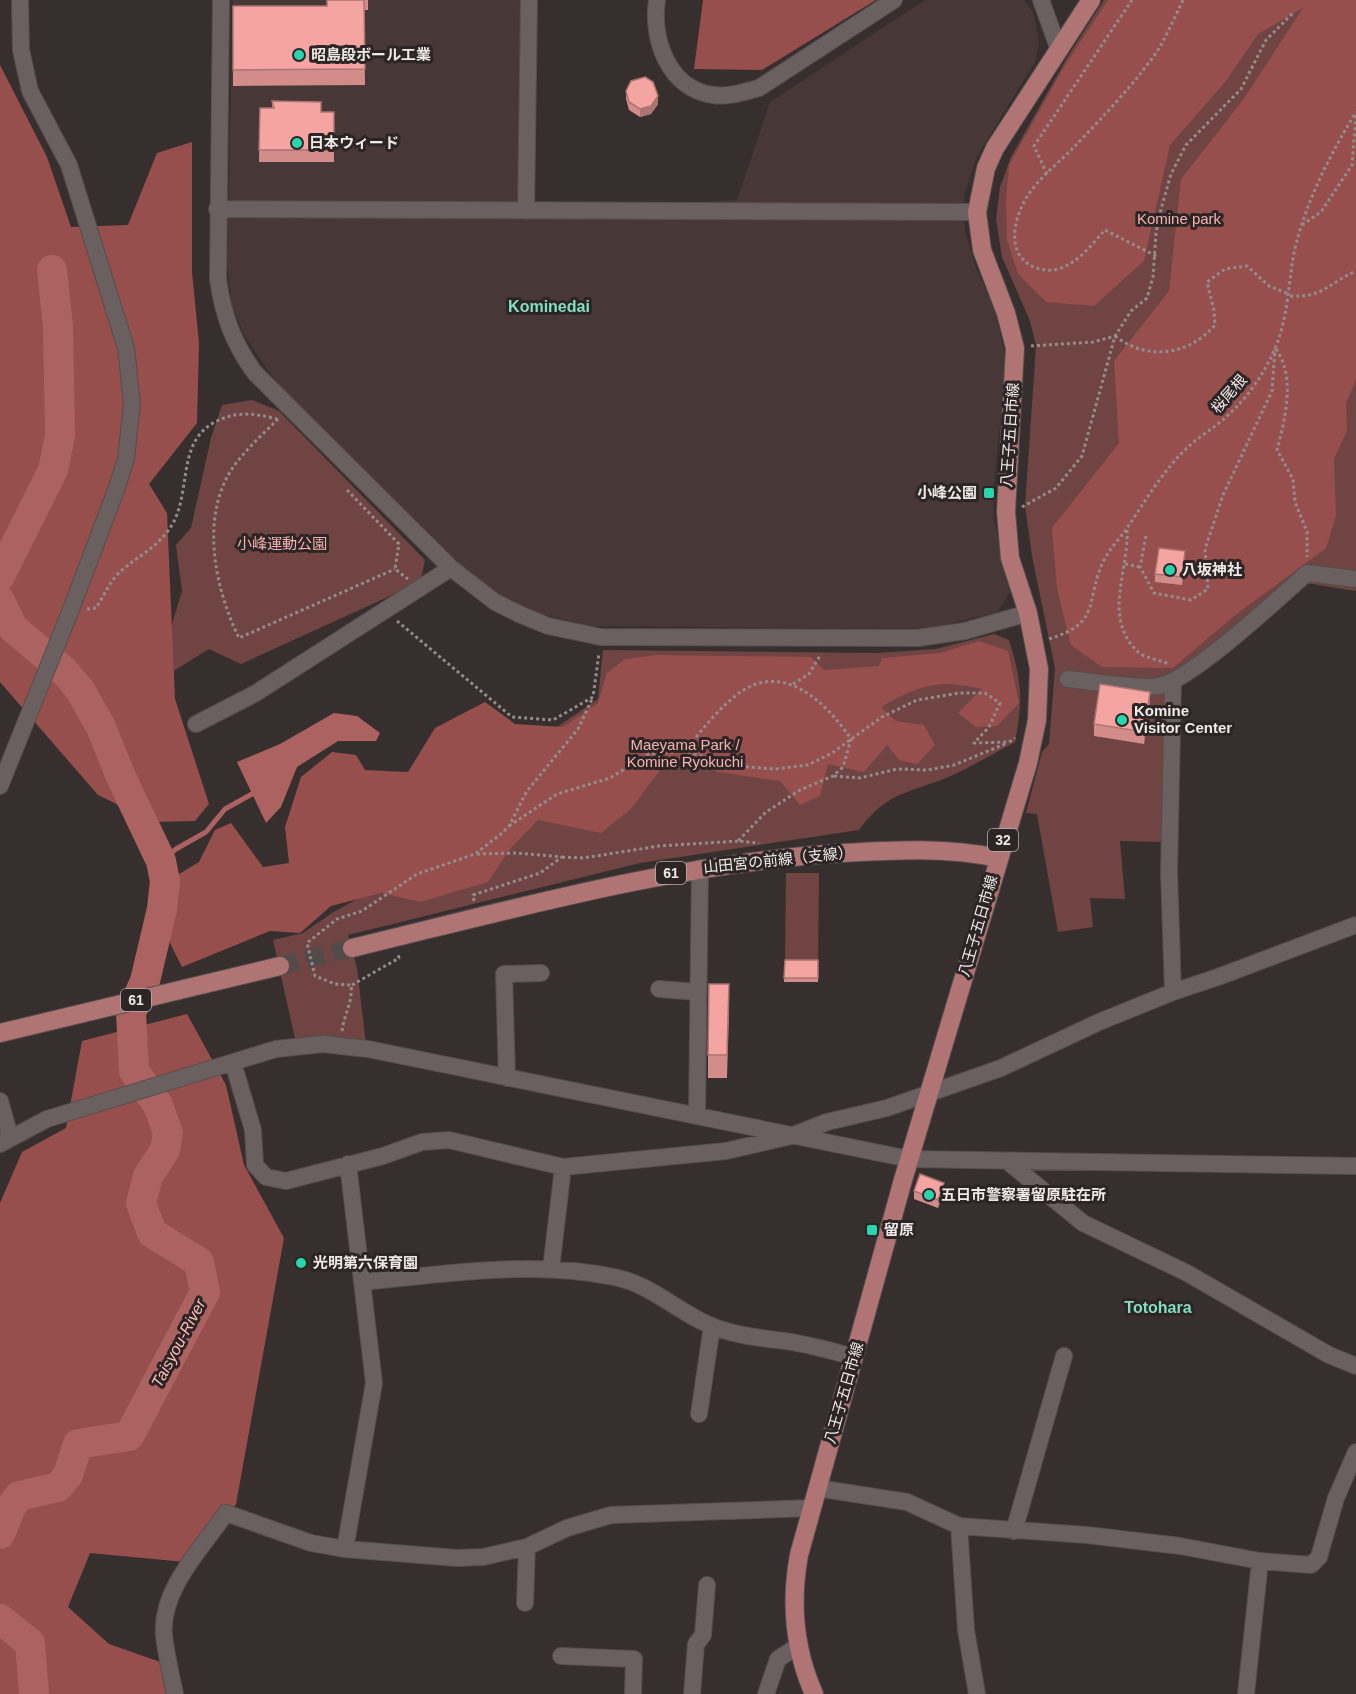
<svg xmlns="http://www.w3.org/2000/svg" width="1356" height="1694" viewBox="0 0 1356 1694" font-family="Arial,'Noto Sans JP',sans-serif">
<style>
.built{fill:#473736}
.green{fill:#6f4442}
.forest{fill:#964f4d}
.water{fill:#ac6260}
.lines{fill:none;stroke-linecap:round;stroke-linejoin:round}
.stream{stroke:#ac6260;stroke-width:5}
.river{stroke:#ac6260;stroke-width:30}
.major-tunnel{stroke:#524b4a;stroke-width:18;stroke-dasharray:18 9;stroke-linecap:butt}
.minor-casing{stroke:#554e4d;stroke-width:18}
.major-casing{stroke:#554e4d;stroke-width:20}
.path{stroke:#938c8b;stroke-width:3;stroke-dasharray:3 3;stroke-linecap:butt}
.minor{stroke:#69605f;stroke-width:16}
.major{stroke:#af7473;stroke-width:18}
.wall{fill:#d28d8a}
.shaded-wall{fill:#ab7371}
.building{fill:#f4a4a1;stroke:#ab7371;stroke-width:1.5}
.poi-dot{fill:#28d5ad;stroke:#2d2525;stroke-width:2}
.labels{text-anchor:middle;stroke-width:6;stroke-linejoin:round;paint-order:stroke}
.shield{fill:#2d2525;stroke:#b4aeae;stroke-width:1.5}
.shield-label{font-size:14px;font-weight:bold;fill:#eee9e8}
.poi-label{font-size:15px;font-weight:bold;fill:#eee9e8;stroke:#2d2525;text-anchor:start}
.park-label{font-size:15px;fill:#f3b3b0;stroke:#2d2525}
.street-label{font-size:15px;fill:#eee9e8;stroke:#2d2525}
.neighbourhood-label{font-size:16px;font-weight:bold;fill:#81dfc2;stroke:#2d2525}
.water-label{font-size:16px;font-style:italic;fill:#ffbeba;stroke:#2d2525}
</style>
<rect width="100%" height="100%" fill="#372f2e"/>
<path class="built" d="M233,0H535L526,211L737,200L770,102L925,0H1024L1033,12L1039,42L1035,62L976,158L964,196L965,231L976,268L995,307L1006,362L993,494L994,520L1011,590L998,612L928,629L592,626L540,614L511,603L492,592L452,560L276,382L244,335L232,305L227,266Z"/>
<path class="green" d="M1104,0H1356V591L1306,583L1166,698L1161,842L1120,841L1125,899L1090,898L1093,927L1058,932L1037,814L1026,813L1042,752L1049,744L1055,668L1032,556L1025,506L1036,346L1030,321L1002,257L996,219L1000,187L1011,157L1068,56Z
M252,400L279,411L425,560L421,579L390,596L241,664L209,649L164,677L158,670L182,591L176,545L191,528L211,438L222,405Z
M994,634L1009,640C1022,681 1023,700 1015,742C995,753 974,765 953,775C912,793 888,790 859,830L640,863L348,935L357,968L366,1045L296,1043L273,940L303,933L332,913L420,864L557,727L598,699L603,650L877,653L936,649Z
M786,873H819L818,964H785Z"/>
<path class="forest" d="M703,0H876L762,70L694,69Z
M1108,0H1356V380L1346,403L1347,431L1334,459L1336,516L1326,548L1234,616L1173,668L1102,667L1071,645L1057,589L1052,528L1119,443L1114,361L1169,291L1181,179L1243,100L1303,8L1258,34L1226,81L1170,145L1144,261L1094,306L1046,302L1018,274L1007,240L1006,200L1009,165L1065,65Z
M0,65L47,157L71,227L128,225L157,153L192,142V272L199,343L197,423L149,484L167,513L175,699L209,804L195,821L153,822L98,795L0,682Z
M979,641L1008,651L1019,703L997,726L976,727L958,713L982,689C937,679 920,685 881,707L896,721L924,725L935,745L917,764L899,760L887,745L864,772L828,764L820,796L800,805L780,781L718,772L687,759L681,760L662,767L632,808L601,833L538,820L510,849L488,882L420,902L381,893L331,906L300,933L270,931L182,967L166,935L176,876L199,862L215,830L231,823L263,867L289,863L285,827L301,777L332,752L356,755L365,770L408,772L435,728L485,702L515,724L563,727L598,703L607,673L625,659L656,655L811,657L824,670L879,666L882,658L940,653Z
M187,1014L226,1085L244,1165L284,1238L236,1504L196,1563L90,1553L68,1607L109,1644L163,1663L170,1694H0V1203L22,1152L66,1128L82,1041Z"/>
<path class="water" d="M334,713L357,716L380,733L376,741H338L297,767L281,807L266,823L237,762L280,744Z"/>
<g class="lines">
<path class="stream" d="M161,861L176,849L206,832L225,809L252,794"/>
<path class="river" d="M0,576L53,470L60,435L58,326L52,270
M0,601L13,628L65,672L80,690L101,727L121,777L161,861L165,881L162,909L145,981L131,1013L134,1071L158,1105L168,1133L165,1150L148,1176L141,1203L152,1233L199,1262L205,1292L129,1436L78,1444L68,1475L58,1487L19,1496L11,1507L0,1534
M0,1619L30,1643L34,1694"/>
<path class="major-tunnel" d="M280,966L352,948"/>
<defs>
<path id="minor" d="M221,0L218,279C223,315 233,343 255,373L451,568L495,602L519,614L548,626L601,637L918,638L965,631L1028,613
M657,0C651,38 668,89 713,95C729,97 744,92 759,88L894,0
M1041,0L1059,50
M217,209L977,212
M526,211L529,0
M1068,679C1090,681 1140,690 1159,686C1190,681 1280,597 1307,573L1356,579
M196,724L256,693L451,568
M0,786L70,612L116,490L126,459L132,404L126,348L69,165L30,91L21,50L20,0
M659,989L698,992
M1173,992L1169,872L1173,682
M233,1063L253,1130L255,1165L266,1177L286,1181L383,1156L422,1142L449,1140L563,1167L726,1151L791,1136L827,1122L887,1108L1001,1068L1099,1022L1173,992L1218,977L1356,925
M507,1078L504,974L541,973
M0,1101L10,1137
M697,1116L700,868
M0,1144L47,1119L276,1049L323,1044L368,1049L909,1159L1356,1166
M1007,1161L1083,1223L1187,1273L1329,1355L1356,1366
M551,1269L563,1167
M363,1282C445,1274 533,1260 614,1277C650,1284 674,1309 707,1324C733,1336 763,1338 792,1342C813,1346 833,1351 854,1357
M699,1414L712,1326
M817,1488L907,1502L959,1526L1087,1535L1180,1546L1260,1561L1311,1565L1319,1557L1336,1498L1356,1452
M959,1526L966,1630L977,1694
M1014,1531L1064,1356
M345,1549L374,1383L348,1164
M525,1603L527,1547
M561,1656L634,1659L633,1694
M175,1694C171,1675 166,1654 164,1635C160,1590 202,1548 226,1513L311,1543L345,1549L457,1558L483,1557L527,1547L567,1528L611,1515L811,1508
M692,1694L696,1644L703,1635L707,1585
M766,1694L778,1659L798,1646
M1246,1694L1260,1561"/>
<path id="major" d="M352,948C514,909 676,863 843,853C894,850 947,847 998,858
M0,1033L280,966
M814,1694C794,1649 790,1604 799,1555L903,1180L1028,763L1037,720L1039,669L1028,613L1010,558L1006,512L1015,348L1006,313L982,250L977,212L986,168L995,148L1091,0"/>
</defs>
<use href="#minor" class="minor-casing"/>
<use href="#major" class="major-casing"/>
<path class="path" d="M1047,174L1034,146L1132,0
M1302,225L1321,212L1352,165L1356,114
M1156,256L1105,230C1087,250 1065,280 1034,267C1027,264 1021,259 1018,252C1011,237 1016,218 1023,204C1034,181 1058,164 1075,146C1100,120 1143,75 1161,45C1169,30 1176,15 1183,0
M1290,296C1323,298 1329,283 1356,271
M1115,336C1147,361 1188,356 1215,325L1214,310L1207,282L1225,269L1247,266L1269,286L1289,294
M1031,346L1093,342L1115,336
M1276,349C1296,377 1285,419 1277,450L1293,479L1295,502L1307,532V557
M278,419C263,434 246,449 234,466C199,515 215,589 239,638L395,569
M347,490L399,544L395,569L408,579
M1022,507L1056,488L1082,456L1115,336L1131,311L1147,298L1153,277L1156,233L1161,209L1171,174L1186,145L1241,89L1266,40L1293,13
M1127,530C1129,571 1102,618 1138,652C1145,658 1160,660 1169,664
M1146,536L1140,567L1154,593L1191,600L1208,589L1205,549L1223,495L1272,391L1275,349
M1125,564L1140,567
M87,609L96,608C104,596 111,579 122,570C140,555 157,547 170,528C193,494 175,443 215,422C236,411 254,413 277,419
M397,621L512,717L553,720L593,697L599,653
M1049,639C1103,622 1084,602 1104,560C1109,550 1118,540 1125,531C1144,503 1163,470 1188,447C1197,438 1210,431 1220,422C1244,403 1265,374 1276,346C1289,314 1288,281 1295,248C1307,199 1330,155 1356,112
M793,684L809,674L821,654
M685,751C702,730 720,706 742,691C786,662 828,705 851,739L843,767L833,776L800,790L766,812L738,841L759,843
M834,776L860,778L897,769L928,770L954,765L1005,744
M509,826L557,794L610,778L649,754L685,751L735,766L775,769L808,765L832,753L882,717L917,700L959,693H985L1000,703L989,727L974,743L1009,742L1015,738
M562,857L583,858L659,846L738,841
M474,901L473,895L540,873L562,857L516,853L477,854
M352,985L399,958L398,954
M342,1031C344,1014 353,1002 351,985L335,984L315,976L307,943L337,919L362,911L417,874L475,854L501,834L509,826L527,791L578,729L593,697"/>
<use href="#minor" class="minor"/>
<use href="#major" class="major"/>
</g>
<path class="wall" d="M327,0H368V10H364L365,85L233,86V6H327Z
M626,91L658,104L651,114L640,117L629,110L626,99Z
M272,101L321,112H334V162H259L260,108H272Z
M1185,559L1182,585L1155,582V574Z
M1150,703L1144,744L1094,736V724Z
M785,960H818V982H784Z
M729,1008L727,1078H708V1055Z
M914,1191H944L938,1208L914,1199Z"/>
<path class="shaded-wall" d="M658,96V104L651,114L640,117V109Z
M1185,551V559L1182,585V577Z
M1150,692V703L1144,744V732Z
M944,1183V1191L938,1208V1200Z"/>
<path class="building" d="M327,0H364L365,69L233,70V6H327Z
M645,77L653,82L658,96L651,106L640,109L629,102L626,91L631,81Z
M272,101L321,102V112H334V150H259L260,108H274Z
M1159,548L1185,551L1182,577L1155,574Z
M1100,684L1150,692L1144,732L1094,724Z
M785,960H818V978H784Z
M709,984H729L727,1055H708Z
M920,1174L944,1183L938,1200L914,1191Z"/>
<g class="poi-dot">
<circle cx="299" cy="55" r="6"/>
<circle cx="297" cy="143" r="6"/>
<rect x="983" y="487" width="12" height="12" rx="3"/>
<circle cx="1170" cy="570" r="6"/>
<circle cx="1122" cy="720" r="6"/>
<circle cx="929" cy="1195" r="6"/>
<rect x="866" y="1224" width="12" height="12" rx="3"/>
<circle cx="301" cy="1263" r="6"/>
</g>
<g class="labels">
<g class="shield">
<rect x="988" y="829" width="30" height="22" rx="4.5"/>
<rect x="656" y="862" width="30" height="22" rx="4.5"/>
<rect x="121" y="989" width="30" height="22" rx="4.5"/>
</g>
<g class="shield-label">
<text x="1003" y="845">32</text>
<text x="671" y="878">61</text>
<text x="136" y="1005">61</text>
</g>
<g class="poi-label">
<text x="311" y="60">昭島段ボール工業</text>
<text x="309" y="148">日本ウィード</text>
<text x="977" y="498" text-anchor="end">小峰公園</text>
<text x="1182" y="575">八坂神社</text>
<text x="1134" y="716">Komine<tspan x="1134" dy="17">Visitor Center</tspan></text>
<text x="941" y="1200">五日市警察署留原駐在所</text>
<text x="884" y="1235">留原</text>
<text x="313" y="1268">光明第六保育園</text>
</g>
<g class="park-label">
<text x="1179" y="224">Komine park</text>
<text x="282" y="549">小峰運動公園</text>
<text x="685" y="750">Maeyama Park /<tspan x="685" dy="17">Komine Ryokuchi</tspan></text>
</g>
<g class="street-label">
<text transform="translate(1229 394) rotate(-49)" y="5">桜尾根</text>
<text transform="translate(1010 435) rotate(-86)" y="5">八王子五日市線</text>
<text transform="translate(778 860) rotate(-6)" y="5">山田宮の前線（支線）</text>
<text transform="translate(978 926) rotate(-74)" y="5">八王子五日市線</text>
<text transform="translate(844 1393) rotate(-74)" y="5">八王子五日市線</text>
</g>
<g class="neighbourhood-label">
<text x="549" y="312">Kominedai</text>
<text x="1158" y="1313">Totohara</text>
</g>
<g class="water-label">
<text transform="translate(178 1343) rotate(-62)" y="6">Taisyou-River</text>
</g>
</g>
</svg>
